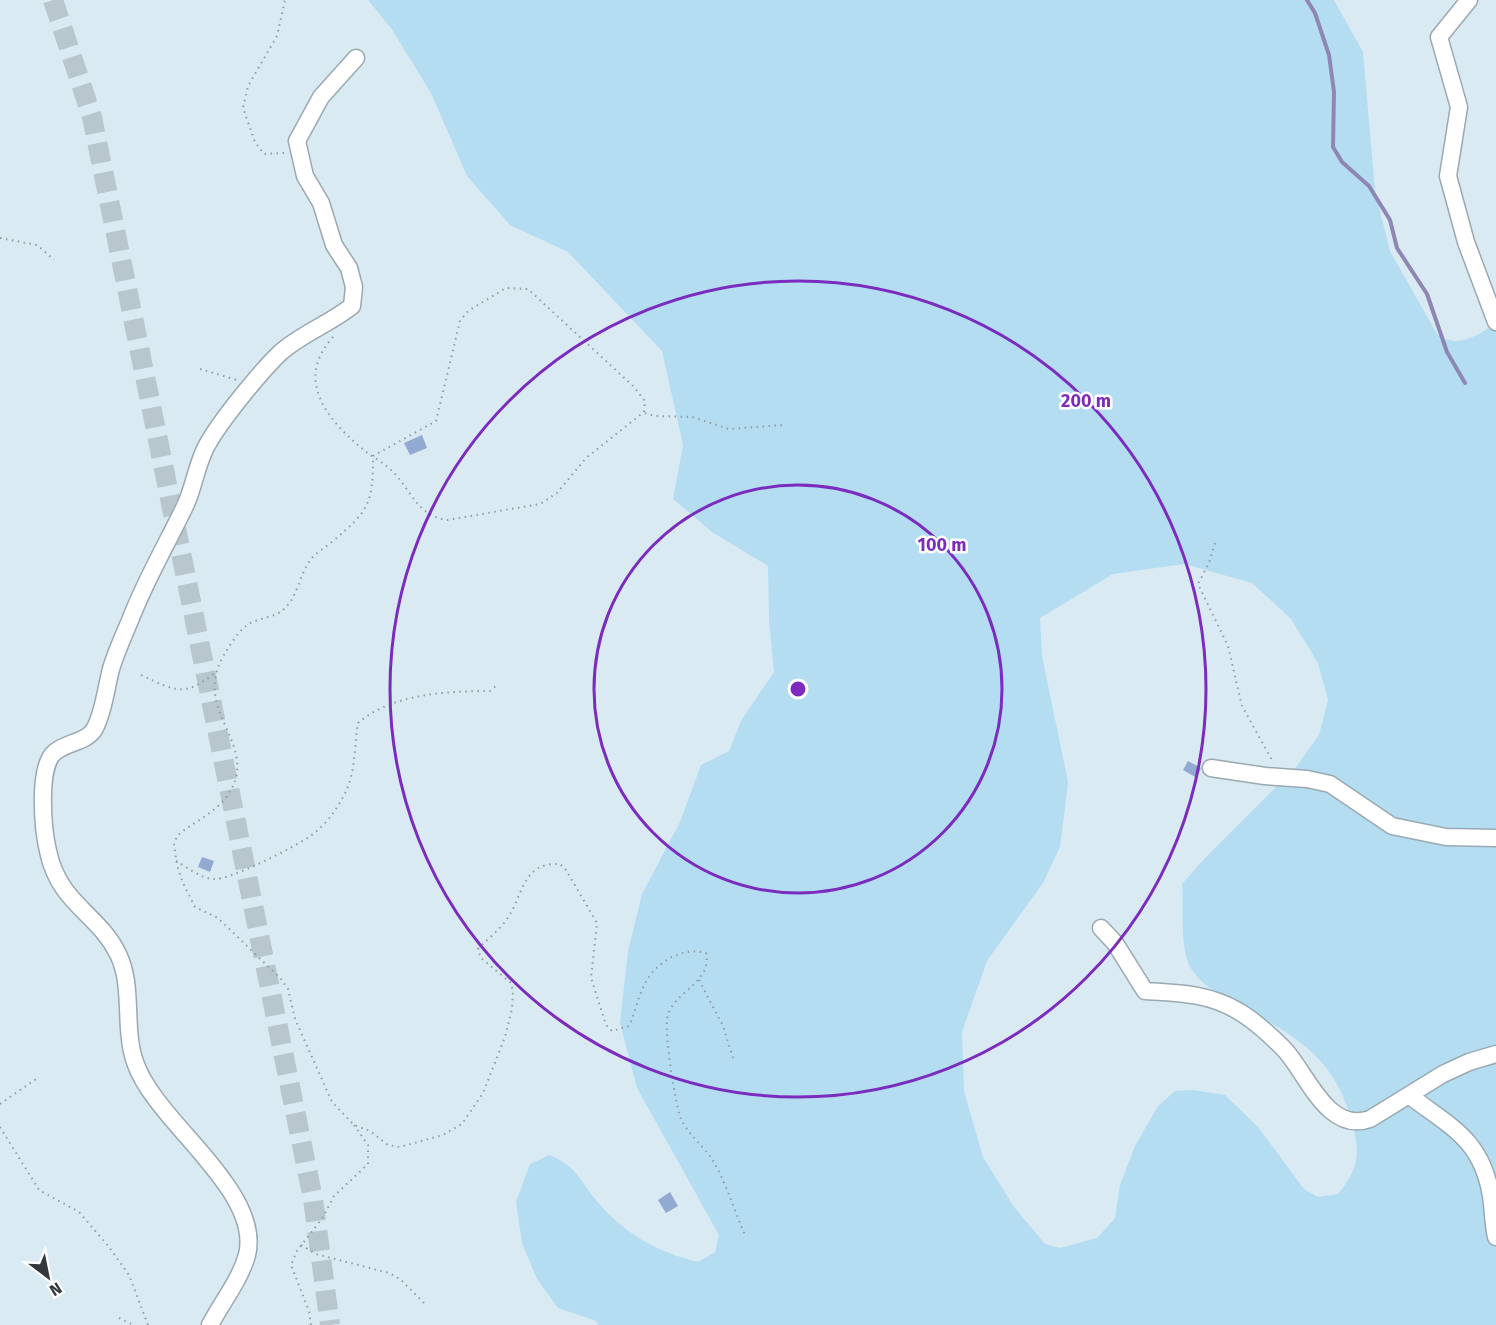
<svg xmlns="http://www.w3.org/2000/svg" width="1496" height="1325" viewBox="0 0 1496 1325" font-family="'Fira Sans',sans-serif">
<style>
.green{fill:#b4ddf2;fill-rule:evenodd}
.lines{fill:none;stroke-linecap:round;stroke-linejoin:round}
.stream{stroke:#8f87b3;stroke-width:4}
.building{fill:#92a9d2}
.major-tunnel{stroke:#b8c6cd;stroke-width:20;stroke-dasharray:20 10;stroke-linecap:butt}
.minor-casing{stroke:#9aa9b1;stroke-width:19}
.path{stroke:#909ca2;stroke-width:2;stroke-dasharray:1.5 4.5;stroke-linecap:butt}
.minor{stroke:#fff;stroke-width:16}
.ring{fill:none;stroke:#7b2cbf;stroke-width:3}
.centre{fill:#7b2cbf;stroke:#fff;stroke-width:3}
.ring-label{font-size:18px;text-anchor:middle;font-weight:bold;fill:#7b2cbf;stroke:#fff;stroke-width:5;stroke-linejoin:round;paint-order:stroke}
</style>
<rect width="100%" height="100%" fill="#daeaf2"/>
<path class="green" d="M368,0H1334L1363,52L1375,191L1390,251L1437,334C1457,350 1477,335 1496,324V1325H598L596,1321L558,1308L537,1279L522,1243L516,1202L530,1164L550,1155C579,1169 577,1177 596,1200C623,1233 657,1252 698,1262L715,1252L719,1235L637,1088L620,1023L628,951L642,894L680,822L701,765L729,751L741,721L774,672L769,620L768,566L712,532L673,499L683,445L662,351L568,252L510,225L467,176L431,93L391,28ZM1184,564L1252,583L1291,619L1318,663L1328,700L1319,735L1296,767L1205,858L1182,884C1184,907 1179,951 1192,970C1203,987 1223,996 1239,1005C1295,1036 1335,1056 1352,1123C1361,1154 1358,1170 1338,1194L1318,1197L1304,1189L1258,1127L1225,1095L1192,1090L1175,1091L1158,1106L1135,1146L1120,1185L1115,1218L1097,1238L1060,1248L1045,1244L1014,1207L983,1157L964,1091L962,1032L987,961L1043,883L1060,847L1066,800L1068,782L1042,656L1040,618L1113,574Z"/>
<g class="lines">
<path class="stream" d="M1307,0L1315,13L1329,55L1334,92L1333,147L1342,162L1369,186L1390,220L1397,248L1427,294L1447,352L1465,383"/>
</g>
<path class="building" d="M422,435L427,448L410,455L404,443Z
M1188,761L1201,768L1197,778L1183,770Z
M202,857L214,861L210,872L198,867Z
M670,1192L678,1206L666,1213L658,1200Z"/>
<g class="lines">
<path class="major-tunnel" d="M53,0L92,117L313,1199L330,1325"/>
<defs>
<path id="minor" d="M1469,0L1439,37L1459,107L1448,176L1466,242L1496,322
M1211,768L1265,776L1307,779L1330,784L1392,826L1446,837L1496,838
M1101,928L1115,943L1145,991C1178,993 1208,993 1238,1011C1254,1020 1271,1036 1284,1049C1307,1073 1327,1134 1370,1119L1443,1074L1469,1062L1496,1054
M1410,1096C1451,1127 1482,1140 1491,1196C1493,1209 1493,1224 1496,1237
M210,1325C222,1302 240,1280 247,1255C263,1190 154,1121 135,1062C123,1028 134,986 118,954C98,913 59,904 48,851C43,830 37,766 55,752C67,742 88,742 95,728C104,711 106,688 111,669C116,652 124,635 131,618C146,579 168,542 186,504C194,486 197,464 206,447C219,422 261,371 281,352C303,333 329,324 352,306L354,287L349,268L334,245L321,203L305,176L297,141L321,97L356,58"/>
</defs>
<use href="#minor" class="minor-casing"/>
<path class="path" d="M284,153L264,154L255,142L243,108L248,86L277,36L285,0
M0,238L37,245L54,260
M333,337C294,380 327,420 365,451C374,458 386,464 394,473C412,492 418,516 447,520L540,504L557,493L586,458L644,412
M200,369L237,380
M644,412L645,401L633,386L528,289L506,288L468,311L460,321L436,421L373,456C373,503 369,511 333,541C326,547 317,552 312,558C299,573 299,596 283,610C274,618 256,618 246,626C238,632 229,646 224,655C189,714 267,747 224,800C211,815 192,823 177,836L174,845L177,865L183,883L195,907L218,918L281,979L288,989L295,1019L332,1102L354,1125L370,1131L388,1145L400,1147L443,1135L462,1124L483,1093L505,1037L512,1009L513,992L511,983L481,958L478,949C487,939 499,931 507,919C524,894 522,862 560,864L566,870L597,923L591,978L606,1025L612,1031L629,1026C636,1011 639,991 649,977C661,959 685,947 706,953C713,984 670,992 667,1020C665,1036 675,1104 681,1119C688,1134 703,1146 712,1159C726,1182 734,1210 745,1235
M645,413L655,416L692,417L729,429L784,425
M1215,543L1209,563L1198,584L1228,646L1242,706L1273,762
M141,675C176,691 184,698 216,672
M176,861C187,867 200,878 213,879C229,881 294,847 309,837C324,827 336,811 344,795C356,774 354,746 358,723C391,694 447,691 490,691L498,684
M699,980L723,1026L734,1061
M0,1104L39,1077
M0,1127L39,1190L79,1212L109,1247L129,1275L148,1325
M301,1245L316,1254L389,1273L400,1279L425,1304
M119,1318L134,1325
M311,1325L309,1311L291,1265L297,1251L323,1217L334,1196L368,1164V1145L354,1125"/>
<use href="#minor" class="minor"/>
</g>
<g class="ring">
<circle cx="798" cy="689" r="204"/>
<circle cx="798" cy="689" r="408"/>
</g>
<circle cx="798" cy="689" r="9" class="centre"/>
<g class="ring-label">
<text x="1086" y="407">200 m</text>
<text x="942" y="551">100 m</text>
</g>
<g transform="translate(48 1277) rotate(148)" stroke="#ffffff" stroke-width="4.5" paint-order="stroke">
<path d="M0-4.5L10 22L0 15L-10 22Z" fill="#31373a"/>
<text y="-9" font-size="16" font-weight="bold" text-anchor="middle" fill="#31373a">N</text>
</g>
</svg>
